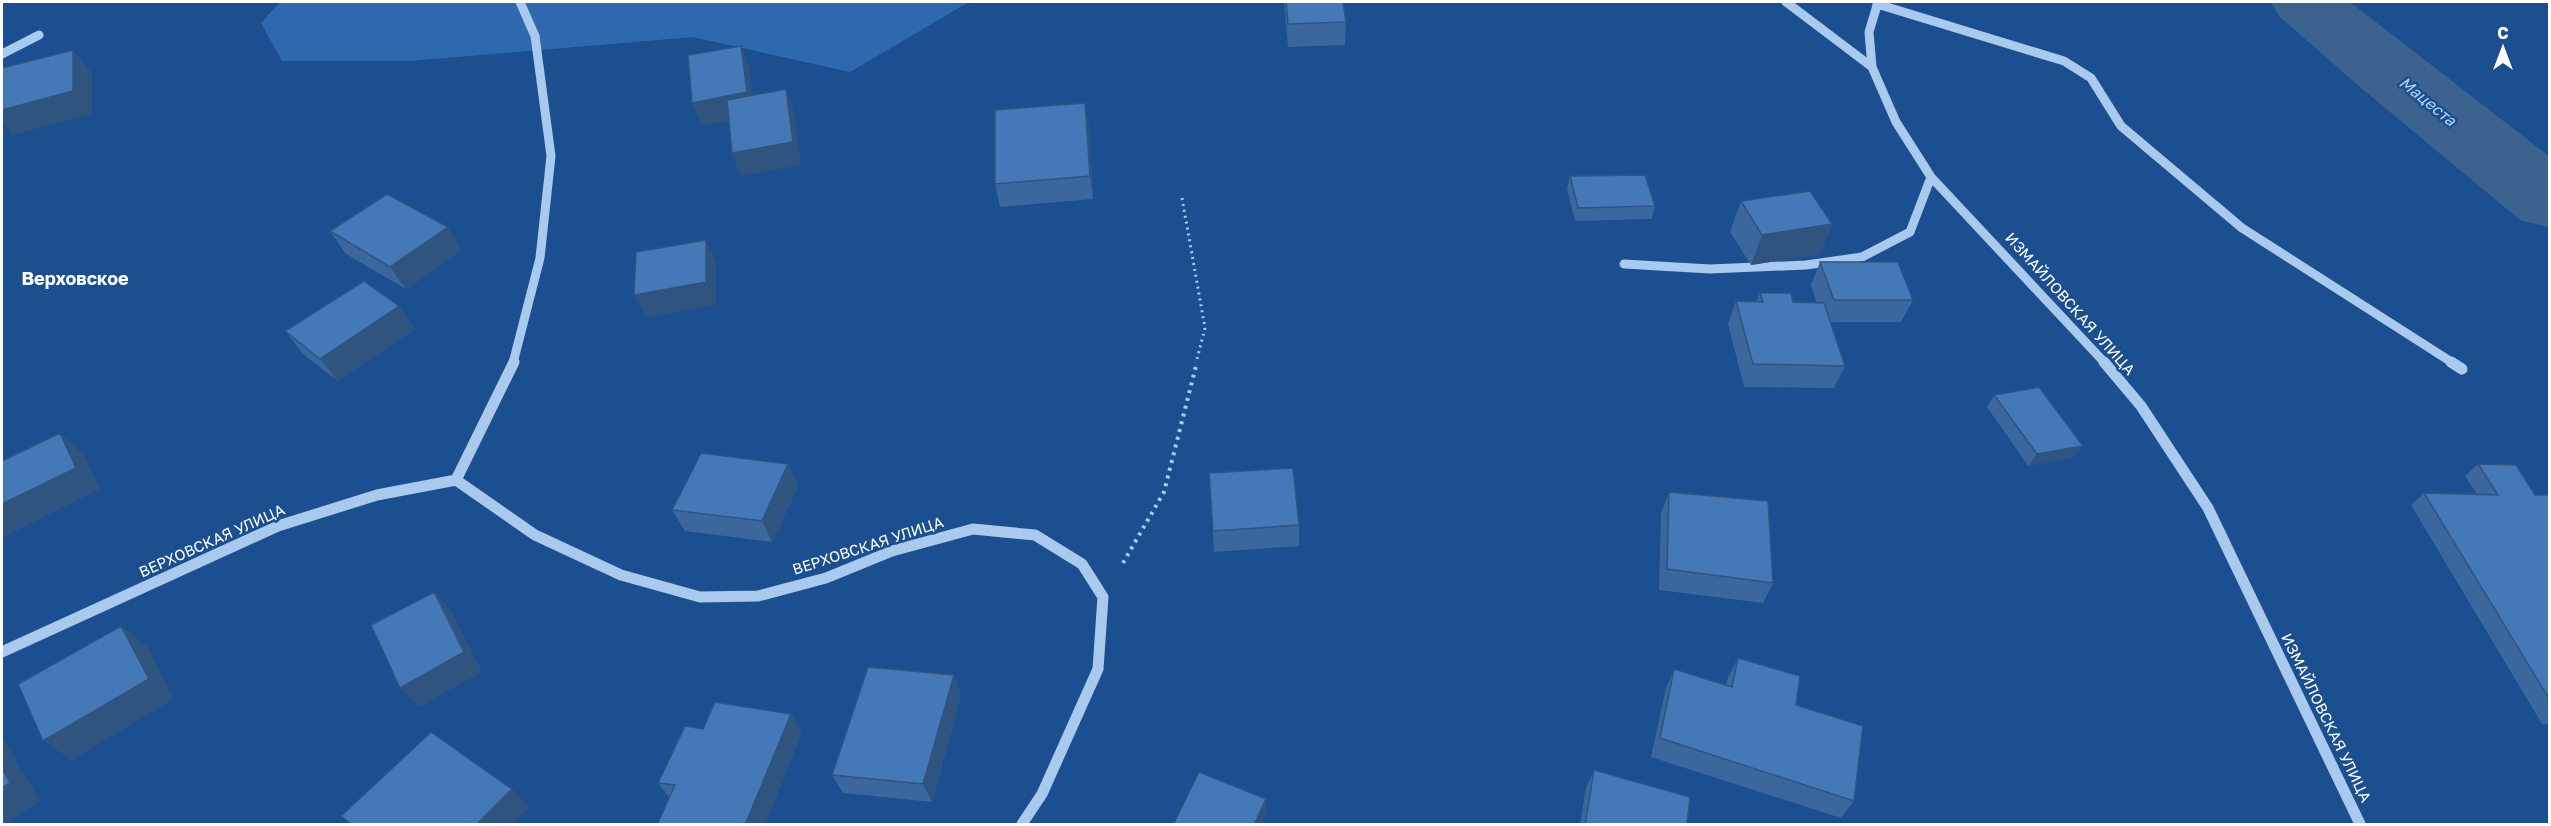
<svg xmlns="http://www.w3.org/2000/svg" width="2551" height="826" viewBox="0 0 2551 826" font-family="'Golos Text',sans-serif">
<style>
.green{fill:#2e69ad}
.lines{fill:none;stroke-linecap:round;stroke-linejoin:round}
.river{fill:#3c6290;fill-rule:evenodd}
.path-far1{stroke:#a9c9ee;stroke-width:3;stroke-dasharray:2 4;stroke-linecap:butt}
.path{stroke:#a9c9ee;stroke-width:4;stroke-dasharray:3 5;stroke-linecap:butt}
.minor-far1{stroke:#a9c9ee;stroke-width:9}
.minor{stroke:#a9c9ee;stroke-width:11}
.wall{fill:#3a679d}
.shaded-wall{fill:#305480}
.building{fill:#4478b7;stroke:#305480;stroke-width:1.5}
.labels{text-anchor:middle;stroke-width:5;stroke-linejoin:round;paint-order:stroke}
.street-label{font-size:15px;fill:#fff;stroke:#1b4f8f}
.water-label{font-size:16px;font-style:italic;fill:#b5d3f5;stroke:#1b4f8f}
.quarter-label{font-size:18px;font-weight:bold;fill:#fff;stroke:#1b4f8f}
</style>
<rect width="100%" height="100%" fill="#1b4f8f"/>
<path class="green" d="M280,2H969L850,72L693,37L411,61H282L261,23Z"/>
<g class="lines">
<path class="river" d="M2270,2H2350L2550,157V228L2520,220L2360,87L2280,17Z"/>
<path class="path-far1" d="M1182,198L1205,328L1196,363"/>
<path class="path" d="M1123,563L1164,492L1197,362"/>
<path class="minor-far1" d="M1786,2L1872,67
M1878,2L1869,32L1872,67L1896,122L1931,177L2105,363
M1877,4L2064,61L2091,78L2121,126L2242,228L2453,363
M2,54L39,35
M1624,264L1710,269L1806,265L1862,257L1910,232L1931,177
M513,363L540,258L551,156L535,36L520,2"/>
<path class="minor" d="M2104,362L2141,406L2208,508L2360,824
M2451,362L2462,369
M456,480L514,362
M2,652L278,526L377,495L456,480L535,535L621,575L700,597L758,596L826,578L892,551L973,529L1035,535L1082,564L1103,597L1098,669L1042,794L1022,824"/>
</g>
<path class="wall" d="M1284,2H1343L1346,22L1345,45L1288,47Z
M1089,126L1093,199L1000,207L995,184Z
M1570,176L1655,206L1652,219L1575,221L1567,189Z
M1741,201L1832,224L1820,254L1751,265L1730,232Z
M330,231L462,250L406,289L346,254Z
M1820,262L1913,300L1901,322H1831L1845,366L1834,388L1744,387L1728,324L1736,301L1756,302L1760,293L1793,302L1817,303L1811,285Z
M415,329L338,381L303,354L285,331Z
M1994,395L2074,457L2028,466L1987,407Z
M788,464L798,486L772,542L685,531L672,510Z
M2478,464L2535,495H2550V725L2542,724L2411,505L2424,493L2477,494L2465,476Z
M1209,473L1299,525V546L1214,552Z
M1669,492L1773,583L1763,603L1659,590L1661,513Z
M1738,658L1796,705L1854,801L1841,818L1651,757L1666,688L1674,669L1726,685L1728,677Z
M961,695L932,802L843,793L832,775Z
M791,714L802,733L669,797L658,783L703,729Z
M1594,770L1687,825H1580L1586,788Z"/>
<path class="shaded-wall" d="M741,46L749,68L755,115L702,126L692,103Z
M73,50L92,73V114L13,135L2,122V110Z
M786,89L794,112L801,165L741,176L732,153Z
M1085,103L1089,126L1093,199L1090,176Z
M1832,224L1820,254L1751,265L1762,235Z
M448,227L462,250L406,289L390,267Z
M706,240L716,263V305L646,318L634,295Z
M399,306L415,329L338,381L320,359Z
M60,433L84,455L100,489L2,538V504Z
M2083,446L2074,457L2028,466L2037,454Z
M788,464L798,486L772,542L762,521Z
M434,592L452,612L482,672L419,707L400,688Z
M121,626L147,646L174,699L72,760L43,741Z
M954,675L961,695L932,802L923,784Z
M791,714L802,733L765,825H745Z
M2,736L40,801L3,825H2Z
M512,789L530,807L512,825H476Z
M1266,799V816L1262,825H1254Z"/>
<path class="building" d="M1286,2H1343L1346,22L1288,24Z
M741,46L747,92L692,103L688,55Z
M73,50V91L2,110V68Z
M786,89L793,142L732,153L727,100Z
M1085,103L1090,176L995,184V110Z
M1645,175L1655,206L1578,208L1570,176Z
M1810,191L1832,224L1762,235L1741,201Z
M387,194L448,227L390,267L330,231Z
M706,240V282L634,295L636,252Z
M1820,262H1898L1913,300H1834Z
M364,281L399,306L320,359L285,331Z
M1760,293H1791L1793,302L1824,303L1845,366L1753,364L1736,301L1763,302Z
M2039,387L2083,446L2037,454L1994,395Z
M60,433L76,468L2,504V461Z
M701,453L788,464L762,521L672,510Z
M2478,464L2516,465L2535,495H2550V700L2424,493L2498,495Z
M1293,468L1299,525L1213,531L1209,473Z
M1669,492L1768,501L1773,583L1667,569Z
M434,592L464,652L400,688L371,625Z
M121,626L149,679L43,741L18,684Z
M1738,658L1800,676L1796,705L1863,726L1854,801L1660,738L1674,669L1732,687Z
M868,667L954,675L923,784L832,775Z
M715,702L791,714L745,825H657L675,785L658,783L685,726L703,729Z
M431,732L512,789L476,825H352L341,816Z
M2,768L10,783L2,788Z
M1594,770L1690,797L1687,825H1585Z
M1199,772L1266,799L1254,825H1173Z"/>
<g class="labels">
<g class="street-label">
<text transform="translate(2070 304) rotate(48)" y="5">ИЗМАЙЛОВСКАЯ УЛИЦА</text>
<text transform="translate(212 541) rotate(-24)" y="5">ВЕРХОВСКАЯ УЛИЦА</text>
<text transform="translate(868 546) rotate(-18)" y="5">ВЕРХОВСКАЯ УЛИЦА</text>
<text transform="translate(2326 718) rotate(64)" y="5">ИЗМАЙЛОВСКАЯ УЛИЦА</text>
</g>
<g class="water-label">
<text transform="translate(2428 101) rotate(39)" y="6">Мацеста</text>
</g>
<g class="quarter-label">
<text x="75" y="285">Верховское</text>
</g>
</g>
<rect width="2551" height="826" fill="none" stroke="#ffffff" stroke-width="6"/>
<g transform="translate(2503 48)" stroke="#1b4f8f" stroke-width="4.5" paint-order="stroke">
<path d="M0-4.5L10 22L0 15L-10 22Z" fill="#ffffff"/>
<text y="-9" font-size="16" font-weight="bold" text-anchor="middle" fill="#ffffff">С</text>
</g>
</svg>
